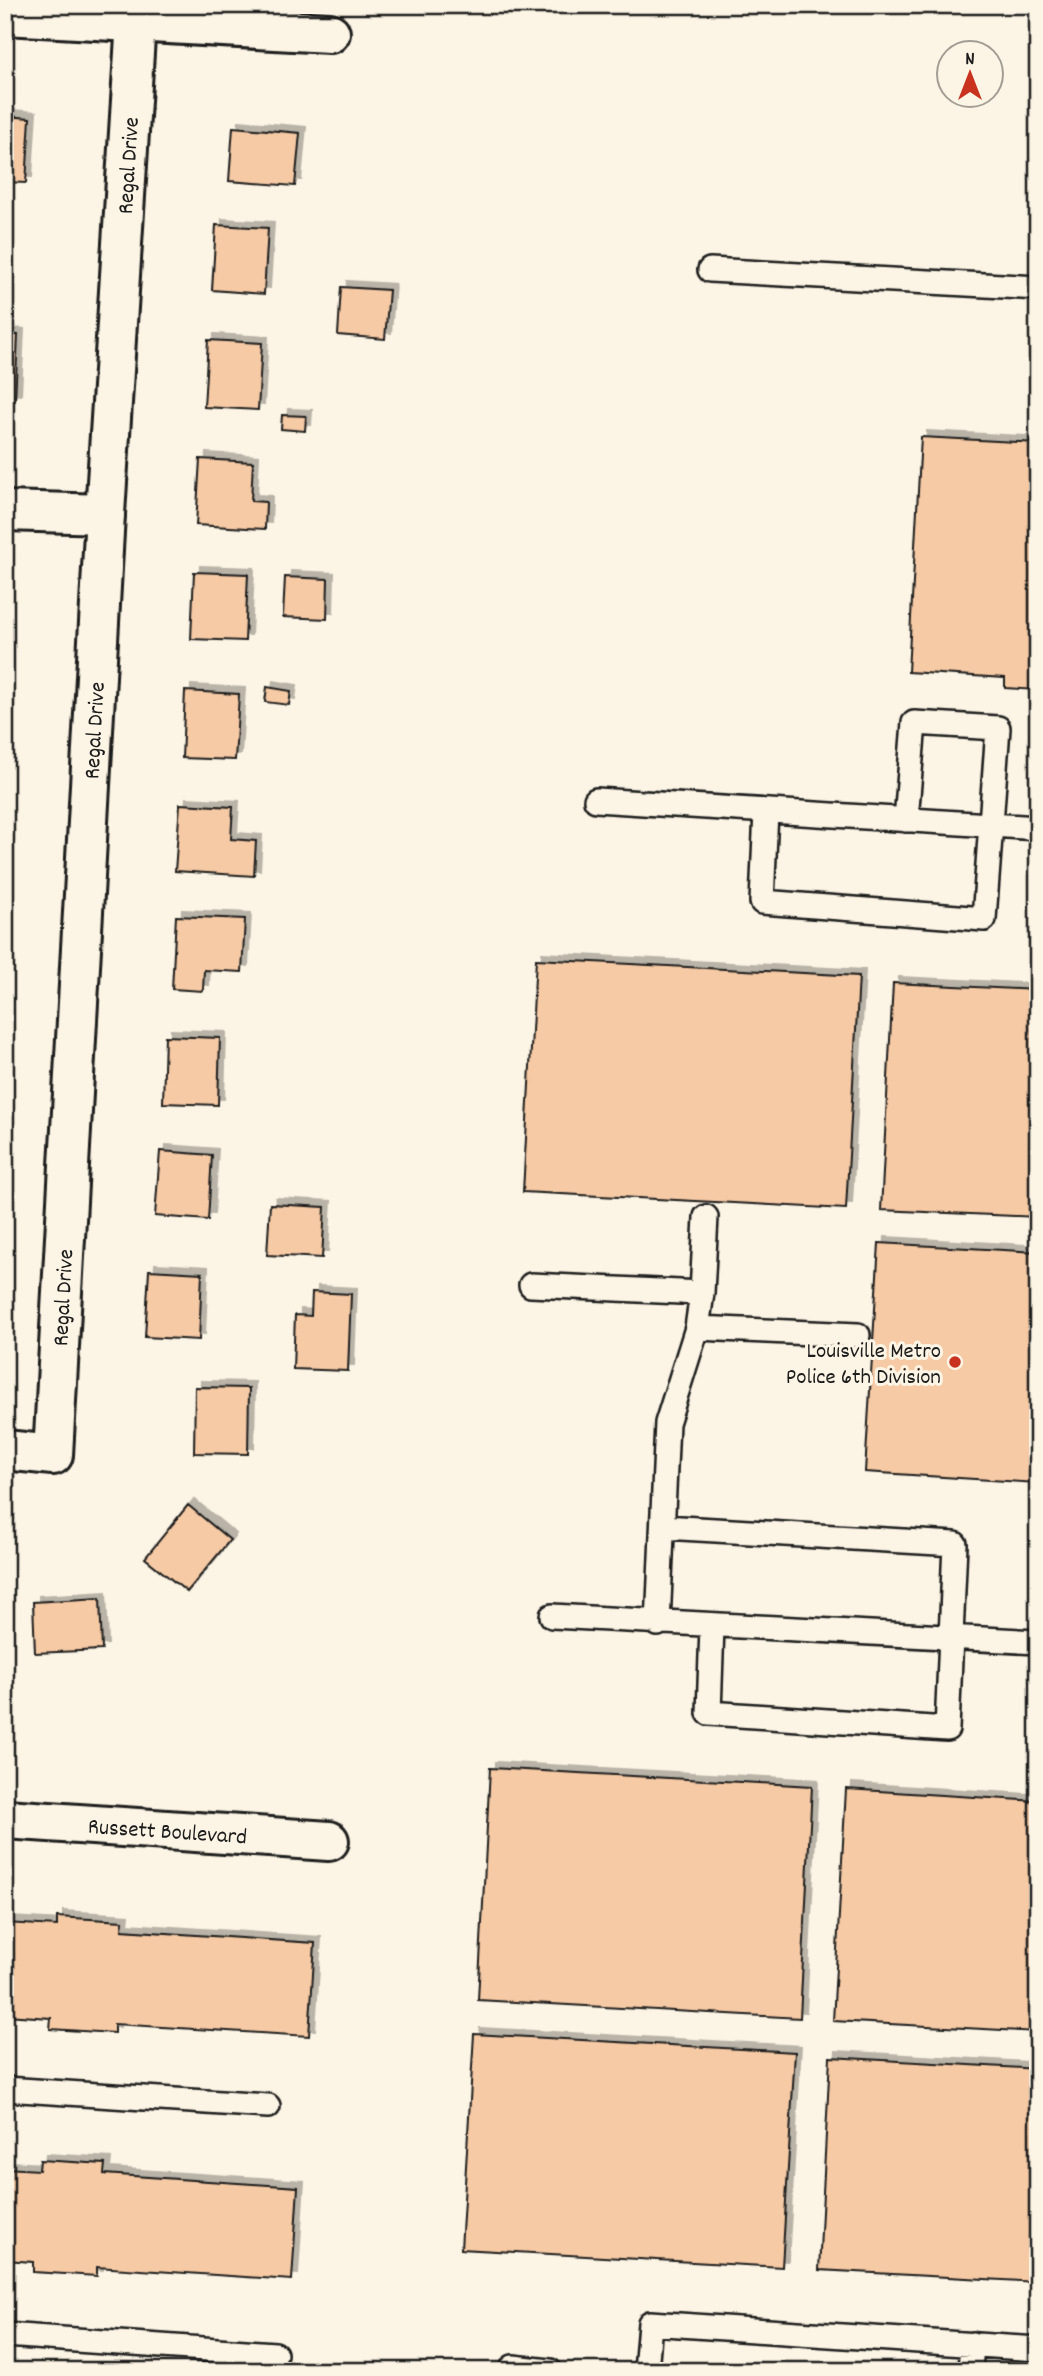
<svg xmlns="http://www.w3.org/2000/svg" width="1043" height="2376" viewBox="0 0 1043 2376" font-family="Dekko,sans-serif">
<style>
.building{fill:#f6caa5;stroke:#1c1c1c;stroke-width:2;filter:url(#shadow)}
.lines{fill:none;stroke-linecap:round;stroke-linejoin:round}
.lane-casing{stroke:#1c1c1c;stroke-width:28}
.street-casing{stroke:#1c1c1c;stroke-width:44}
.lane{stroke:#fcf5e5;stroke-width:23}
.street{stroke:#fcf5e5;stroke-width:38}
.poi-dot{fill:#c8321e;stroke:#fcf5e5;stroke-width:2.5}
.labels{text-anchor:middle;stroke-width:6;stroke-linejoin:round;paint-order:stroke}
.street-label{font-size:23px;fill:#1c1c1c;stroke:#fcf5e5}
.poi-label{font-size:23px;fill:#1c1c1c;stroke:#fcf5e5;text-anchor:end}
</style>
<defs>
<filter id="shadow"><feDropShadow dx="6" dy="-6" stdDeviation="0" flood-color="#0004"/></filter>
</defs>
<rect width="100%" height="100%" fill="#fcf5e5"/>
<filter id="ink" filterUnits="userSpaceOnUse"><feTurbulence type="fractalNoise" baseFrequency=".0143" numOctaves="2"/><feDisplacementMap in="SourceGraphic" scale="14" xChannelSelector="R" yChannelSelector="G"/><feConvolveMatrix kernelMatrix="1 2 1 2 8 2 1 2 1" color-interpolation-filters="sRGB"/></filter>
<g filter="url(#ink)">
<path class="building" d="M5,116L30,118L26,183L5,182Z
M233,127L300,133L295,186L229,181Z
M216,225L268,228L264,294L212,290Z
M341,287L389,290L385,339L338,335Z
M5,334L18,335L15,401L5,400Z
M208,340L262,343L258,410L204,407Z
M282,415L306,416L305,431L281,429Z
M921,437L1038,443V690L1005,688V678L908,672Z
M200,459L253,462L251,501L266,502L265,529L196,525Z
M194,572L248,574L245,641L191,639Z
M285,577L328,579L327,619L283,617Z
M267,687L291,691L289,705L265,702Z
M185,691L239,694L235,760L182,758Z
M180,804L233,807L231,839L256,841L254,876L175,871Z
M176,916L245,919L242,972L204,970L203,991L172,989Z
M536,959L859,976L846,1209L523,1192Z
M893,983L1038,990V1217L881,1210Z
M165,1036L220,1038L218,1105L163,1103Z
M160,1151L212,1155L208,1220L155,1216Z
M270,1204L325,1207L322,1258L267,1255Z
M879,1243L1038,1252V1483L865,1472Z
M149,1270L202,1273L199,1340L145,1337Z
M312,1292L351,1294L348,1371L293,1369L295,1315L311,1316Z
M195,1387L249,1388L248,1454L194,1453Z
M188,1505L230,1540L187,1592L145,1558Z
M100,1598L102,1650L35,1653L33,1602Z
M490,1768L812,1786L800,2018L478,2000Z
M846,1789L1038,1801V2032L833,2021Z
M57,1917L123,1921L122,1930L315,1943L309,2036L114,2024V2033L50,2029L51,2018L5,2015V1923L57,1926Z
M474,2034L795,2052L782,2267L461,2249Z
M830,2057L1038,2069V2282L819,2270Z
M40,2160L105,2164L104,2174L298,2187L292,2280L97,2267V2276L33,2272V2262L5,2260V2168L39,2170Z"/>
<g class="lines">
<defs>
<path id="lane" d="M710,270L1038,288
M596,800L1038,828
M766,811L762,902L984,919L998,728L914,723L906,820
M531,1285L702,1293
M697,1328L858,1335
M663,1527L955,1544L947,1729L709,1713L712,1626
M552,1616L1038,1642
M658,1624L667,1423L697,1328L702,1293L706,1217
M5,2089L268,2106
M5,2335L275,2354
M513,2371V2367L550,2371
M646,2371L650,2323L1038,2349
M970,2371L972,2344"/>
<g id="street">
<path d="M5,15L330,33"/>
<path d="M5,511L105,514"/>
<path id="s1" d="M5,1450L53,1455L105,514L137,5"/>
<path id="s2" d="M5,1819L329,1841"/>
</g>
</defs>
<use href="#lane" class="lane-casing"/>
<use href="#street" class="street-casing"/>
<use href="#lane" class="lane"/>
<use href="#street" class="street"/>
</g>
</g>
<circle class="poi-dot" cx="955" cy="1362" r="7"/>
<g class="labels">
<g class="street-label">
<text dy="8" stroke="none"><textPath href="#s1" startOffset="1340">Regal Drive</textPath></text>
<text dy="8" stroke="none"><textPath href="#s1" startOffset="774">Regal Drive</textPath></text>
<text dy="8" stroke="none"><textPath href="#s1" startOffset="206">Regal Drive</textPath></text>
<text dy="8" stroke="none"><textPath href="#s2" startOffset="163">Russett Boulevard</textPath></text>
</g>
<g class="poi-label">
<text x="941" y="1357">Louisville Metro<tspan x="941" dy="26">Police 6th Division</tspan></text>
</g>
</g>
<rect width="1043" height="2376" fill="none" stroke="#fcf5e5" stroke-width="28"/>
<rect x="14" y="14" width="1015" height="2348" fill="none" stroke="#1c1c1c" stroke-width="2.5" filter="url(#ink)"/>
<g transform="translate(970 74)"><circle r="33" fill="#fcf5e5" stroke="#a29e95" stroke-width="2"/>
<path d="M0-5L12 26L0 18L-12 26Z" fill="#c8321e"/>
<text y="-10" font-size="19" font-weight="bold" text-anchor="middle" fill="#1c1c1c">N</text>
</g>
</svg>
